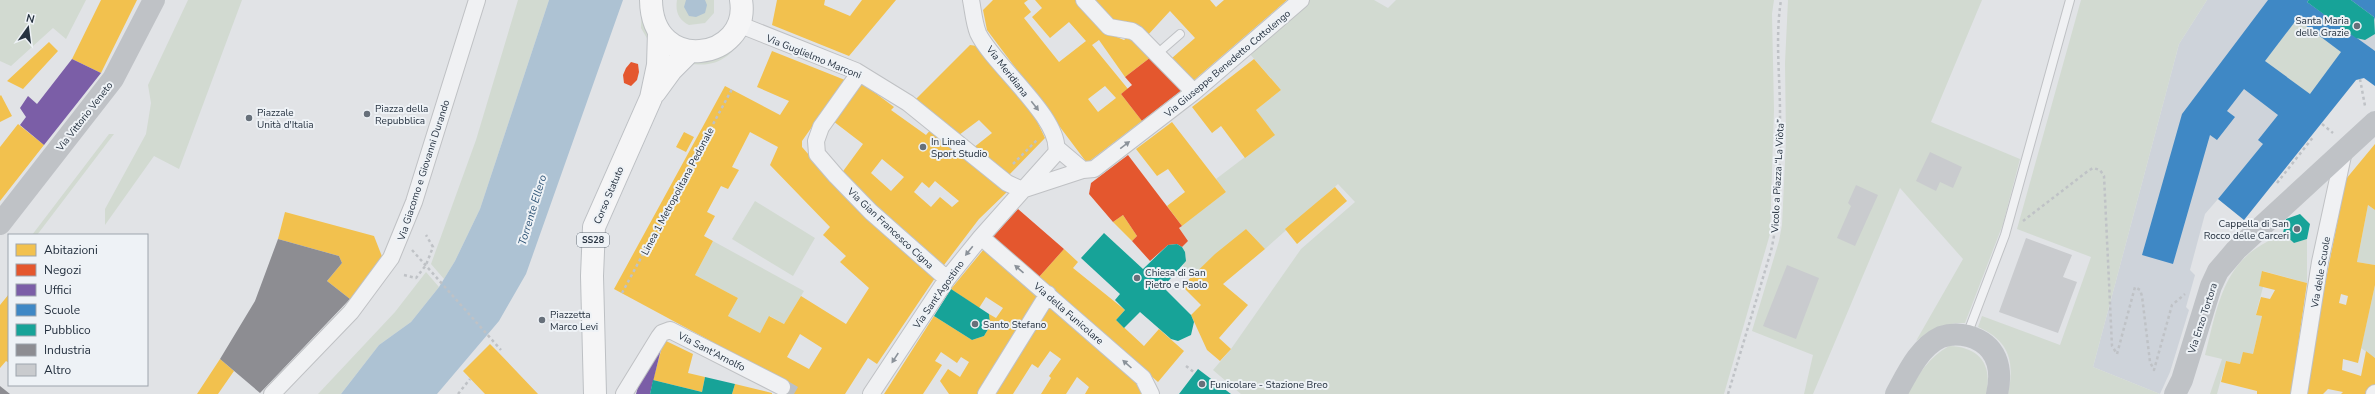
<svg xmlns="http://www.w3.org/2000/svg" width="2375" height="394" viewBox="0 0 2375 394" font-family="'Nunito Sans',sans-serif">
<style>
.built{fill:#ced3da}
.green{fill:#d2dad1}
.water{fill:#adc2d3}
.homes{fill:#f2c14e;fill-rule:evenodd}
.shops{fill:#e4572e}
.offices{fill:#7b5ea7}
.schools{fill:#3f88c5;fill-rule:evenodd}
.public{fill:#17a398}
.industry{fill:#8d8d92}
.building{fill:#c9cbce}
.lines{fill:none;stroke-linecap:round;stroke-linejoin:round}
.street-tunnel{stroke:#bcc0c5;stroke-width:16;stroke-dasharray:16 8;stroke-linecap:butt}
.lane-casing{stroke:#bfc1c4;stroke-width:10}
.street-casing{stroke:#bfc1c4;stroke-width:18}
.primary-casing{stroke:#bdc0c4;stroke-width:24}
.path{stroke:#bfc2c6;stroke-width:2.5;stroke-dasharray:3 3;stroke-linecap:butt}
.lane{stroke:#f0f1f3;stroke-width:8}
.street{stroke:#f0f1f3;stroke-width:16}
.secondary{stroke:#bfc2c6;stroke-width:22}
.primary{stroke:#f5f5f6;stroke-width:22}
.oneway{fill:#8b929a}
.poi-dot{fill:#67707a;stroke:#eef2f6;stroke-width:1.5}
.labels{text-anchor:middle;stroke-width:4;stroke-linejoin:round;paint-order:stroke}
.shield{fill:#eef2f6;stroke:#626c77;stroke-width:1}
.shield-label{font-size:9px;font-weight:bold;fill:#263240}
.poi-label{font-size:10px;fill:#263240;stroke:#eef2f6;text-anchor:start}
.street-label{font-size:10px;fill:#263240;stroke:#eef2f6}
.water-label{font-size:11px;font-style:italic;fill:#2e5476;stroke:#eef2f6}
</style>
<rect width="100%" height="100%" fill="#e1e3e6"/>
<path class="built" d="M2207,0H2375V86L2364,78L2356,80L2244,220L2218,199L2205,214L2190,270L2195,275L2186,307L2189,310L2170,372L2160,394L2093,367L2179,44Z"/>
<path class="green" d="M0,0H86L66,39L53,28L11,66L0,61Z
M188,0H242L179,169L154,156L105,225V209L146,134L151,103L148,85Z
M518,0H549L480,209L455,261L444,279L431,264L476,140Z
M677,0H714V13L705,23L689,25C679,20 675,12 677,0Z
M1310,0H1374L1388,8L1396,0H1774L1772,14L1774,110L1770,234L1724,394H1241L1213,370L1231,349L1301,249L1355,202L1338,184L1265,249L1246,229L1193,275L1183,266L1186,257L1182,247L1188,241L1179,228L1226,192L1216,179L1274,135L1256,110L1281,90L1249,53Z
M1788,0H1982L1931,122L2020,159L2003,224L1965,323C1944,323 1933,328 1916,341L1963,259L1900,188L1813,394H1804L1813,355L1752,331L1779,241L1782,225L1786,140L1785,63Z
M2081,0H2207L2179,44L2093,367L2160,394H2008C2015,362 2010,341 1978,327L1982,316L2060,345L2091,257L2017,229Z
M642,1L652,47L641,28Z
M2297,19L2341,52L2310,94L2265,61Z
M745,33C733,57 715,69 688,63Z
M109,134H114L37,235H32Z
M755,201L815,238L793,276L732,239Z
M2368,205L2375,210V265L2357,262Z
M2283,233L2294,243L2307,239V283L2263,271V287L2256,314L2262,316L2253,354L2240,364L2226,361L2217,394H2210L2222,359L2205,355C2215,318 2220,277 2251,252C2260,245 2272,239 2283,233Z
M713,241L804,291L784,324L770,316L760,333L728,316L738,298L695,275Z
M426,272L439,287L411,322L379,345L341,394H318L395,312Z
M2375,285V358L2361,348Z
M1949,346C1979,347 1993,364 1986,394H1907C1918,375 1929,357 1949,346Z"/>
<path class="water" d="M549,0H623L526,274L499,321L437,394H341L379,345L411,322L439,287L455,261L480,209Z
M686,0H705L707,5L705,13L696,17L689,16L684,7Z"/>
<path class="homes" d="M101,0H137L101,73L72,59Z
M777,0H825L824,5L850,16L862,0H896L849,56L772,25Z
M993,0H1028L1024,3L1031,12L1024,18L1059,62L1086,41L1069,22L1050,38L1032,17L1042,8L1035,0H1077L1107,33L1124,40L1130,35L1151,57L1125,77L1099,40L1092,45L1128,89L1121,94L1142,121L1087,163L987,30L983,10ZM1105,86L1116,98L1098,112L1088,99Z
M1090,0H1210L1216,7L1224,0H1287L1193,81L1172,58L1195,38L1170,11L1147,36L1118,24Z
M49,42L58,51L23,89L7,81Z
M970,45L977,46L1035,117L1045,138L1007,177L973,148L992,133L979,120L959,135L914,101Z
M772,51L845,80L802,141V147L830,179L935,278L877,364L868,358L845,394H778L785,381L614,289L725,86L780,115L789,101L757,87ZM750,132L778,147L770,165L830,227L823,235L846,256L840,262L869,288L846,324L801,296L784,324L769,316L760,333L728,316L738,298L695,275L713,241L704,236L715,216L707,212L721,186L728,189L739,170L732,167ZM800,334L822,348L809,369L787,357Z
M1254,59L1281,90L1256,110L1275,135L1245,158L1221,126L1212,133L1192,107Z
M862,83L894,107L891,110L926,135L932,128L1008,191L979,219L944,265L841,174L863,144L833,121ZM882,159L904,177L891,191L871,173ZM935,181L959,201L952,207L940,197L931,207L914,192L922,182L929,188Z
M1,95L12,116L0,122V96Z
M1172,122L1226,192L1182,226L1167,206L1185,192L1168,169L1157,176L1136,149Z
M18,124L44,145L0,201V147Z
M684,132L694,137L686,152L676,147Z
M2375,144V210L2368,205L2357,262L2375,265V285L2358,363L2343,359L2342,370L2361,376L2366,351L2375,358V386L2366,394H2341L2343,392L2328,389L2323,394H2307L2322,299L2346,179ZM2341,294L2348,296L2346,305L2339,303Z
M1335,187L1347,201L1297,244L1285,229Z
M285,212L374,236L383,259L350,299L327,281L342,263L339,256L278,239Z
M1123,215L1137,236L1132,241L1113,222Z
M1246,229L1265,249L1223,284L1248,305L1219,338L1231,349L1220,361L1207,350L1191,315L1201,305L1182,286L1215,254Z
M984,249L1040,296L979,394H949L940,381L948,369L960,377L969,362L961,357L957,363L941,352L935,361L942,365L923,394H884L934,316L972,340L984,336L990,326L988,315L989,314L996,318L1003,308L986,297L979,308L951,289Z
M1064,249L1078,262L1073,268L1125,310L1116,320L1144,346L1159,329L1184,351L1158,382L1039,277Z
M2262,271L2307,283L2291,394H2257V391L2221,382L2226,361L2240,364L2243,352L2253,354L2262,316L2256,315L2261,297L2270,299L2275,290L2259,286Z
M9,294V363L6,361L0,368V305Z
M1049,303L1138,383L1143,394H1085L1089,387L1077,377L1066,394H1041L1051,378L1049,376L1061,359L1050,351L1038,368L1032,364L1013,394H992Z
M664,340L693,354L688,373L705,377L702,392L653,380Z
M490,344L498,352L538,394H485L463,371Z
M220,359L234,371L218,394H197Z
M735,384L772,393V394H732Z"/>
<path class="shops" d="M1151,57L1182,90L1142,121L1121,94L1132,85L1125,77Z
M631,62L638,64L639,72L637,80L631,86L624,83L623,75L626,68Z
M1128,155L1182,226L1179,228L1188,241L1182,247L1177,244L1168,245L1150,261L1132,241L1137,236L1123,215L1113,222L1089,194L1091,183Z
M1018,209L1064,249L1039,277L993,237Z"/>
<path class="offices" d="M72,59L101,73L44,145L20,125L26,117L20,108L28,96L37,104Z
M663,341L650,394H636L641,376Z"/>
<path class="schools" d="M2268,0H2309L2307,2L2375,51V86L2364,78L2356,80L2244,220L2218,199L2263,144L2258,140L2278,115L2244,89L2227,111L2235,117L2217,140L2210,135L2173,264L2142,255L2182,114ZM2297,19L2341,52L2310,94L2265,61Z
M2351,0H2375V20L2374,17Z"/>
<path class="public" d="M2309,0H2351L2374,17L2375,34L2365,40L2356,38L2307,2Z
M2300,214L2310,224L2307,239L2294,243L2283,233L2286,219Z
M1104,233L1143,269L1168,245L1177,244L1182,247L1185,252L1186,261L1163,287L1191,315L1194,322L1191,335L1178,341L1171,339L1140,312L1124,328L1116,320L1125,310L1115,300L1120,294L1081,258Z
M951,289L989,314L990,326L984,336L972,340L934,316Z
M1198,369L1231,394H1179Z
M705,377L735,384L732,394H650L653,380L702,392Z"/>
<path class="industry" d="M278,239L339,256L342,263L327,281L350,299L260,393L220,359L255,301Z
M0,386L10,394H0Z"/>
<path class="building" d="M1930,152L1962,167L1953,188L1940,182L1936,191L1916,181Z
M1856,185L1878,195L1855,246L1837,238L1851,206L1848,203Z
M2026,238L2072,255L2063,277L2077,282L2058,333L1999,312Z
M1787,265L1819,278L1796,339L1763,326Z"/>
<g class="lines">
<path class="street-tunnel" d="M782,387L794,394"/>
<defs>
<path id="lane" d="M1157,54L1180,34
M1967,335L2005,235L2070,0"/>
<path id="street" d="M1084,0L1109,27L1132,31L1137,34L1194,92
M738,24L856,71L908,103L1007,183L1022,190L1083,170
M858,75L821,127L816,141L817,154L836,176L871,212L947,279
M1057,148L1083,170L1094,169L1194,92L1301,0
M981,237L1143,378L1151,394
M272,394L351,312L391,258L414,202L477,0
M624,394L659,337L662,333L670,330L782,387
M871,394L947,279L981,237L1056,153C1063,119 992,64 978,33C974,23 973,10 971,0
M986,394L1048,294
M2299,394L2320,262L2344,151
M2374,394L2375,393"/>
<path id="primary" d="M651,0C652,76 751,60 741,0
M655,92L671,70L690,51
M595,394L592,276L594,227L651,98L658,65L659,32"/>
</defs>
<use href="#lane" class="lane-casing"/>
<use href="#street" class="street-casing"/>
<use href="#primary" class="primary-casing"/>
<path class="path" d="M2360,79L2365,106
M2322,124L2333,133
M1013,164L1037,140
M2277,183L2314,136
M2023,221L2088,171L2093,168L2100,170L2104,176L2112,346L2117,354L2135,287L2140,290L2142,296L2150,362L2154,370L2172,305L2185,294
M412,250L501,350
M404,275L416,278L426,265L433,247L426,235
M622,293L732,89
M1186,366L1195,373
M458,394L470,379
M1728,394L1771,251C1781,207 1780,158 1780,113C1780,76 1775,38 1781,0"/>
<use href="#lane" class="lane"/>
<use href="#street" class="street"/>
<path class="secondary" d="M0,224L113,79L154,0
M1896,394C1907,374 1919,347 1941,337C1950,334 1959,334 1968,336C1997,344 2003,368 1997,394
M2175,394L2182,380L2211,286L2218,271L2236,250L2375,122"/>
<use href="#primary" class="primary"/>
</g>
<defs><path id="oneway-solid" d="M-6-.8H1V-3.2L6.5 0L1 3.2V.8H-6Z"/></defs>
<g class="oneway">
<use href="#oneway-solid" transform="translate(1035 106) rotate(52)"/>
<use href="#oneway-solid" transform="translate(1125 145) rotate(-37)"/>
<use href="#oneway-solid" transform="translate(969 251) rotate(129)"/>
<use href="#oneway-solid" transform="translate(1019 269) rotate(-139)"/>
<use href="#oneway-solid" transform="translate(895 358) rotate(123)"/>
<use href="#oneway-solid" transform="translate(1127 364) rotate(-138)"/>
</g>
<g class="poi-dot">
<circle cx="2357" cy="26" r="4"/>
<circle cx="367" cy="114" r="4"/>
<circle cx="249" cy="118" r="4"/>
<circle cx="923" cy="147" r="4"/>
<circle cx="2297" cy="229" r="4"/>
<circle cx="1137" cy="278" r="4"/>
<circle cx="542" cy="320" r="4"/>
<circle cx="975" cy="324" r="4"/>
<circle cx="1202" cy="384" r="4"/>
</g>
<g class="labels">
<rect class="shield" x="577" y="233" width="32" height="14" rx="3"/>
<g class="shield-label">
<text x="593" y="243">SS28</text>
</g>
<g class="poi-label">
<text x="2349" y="24" text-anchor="end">Santa Maria<tspan x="2349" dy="12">delle Grazie</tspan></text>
<text x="375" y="112">Piazza della<tspan x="375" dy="12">Repubblica</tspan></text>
<text x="257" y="116">Piazzale<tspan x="257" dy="12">Unità d'Italia</tspan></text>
<text x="931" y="145">In Linea<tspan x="931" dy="12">Sport Studio</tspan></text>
<text x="2289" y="227" text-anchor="end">Cappella di San<tspan x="2289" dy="12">Rocco delle Carceri</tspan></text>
<text x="1145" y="276">Chiesa di San<tspan x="1145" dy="12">Pietro e Paolo</tspan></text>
<text x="550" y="318">Piazzetta<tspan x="550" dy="12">Marco Levi</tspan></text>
<text x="983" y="328">Santo Stefano</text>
<text x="1210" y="388">Funicolare - Stazione Breo</text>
</g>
<g class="street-label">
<text transform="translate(814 56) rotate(22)" y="4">Via Guglielmo Marconi</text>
<text transform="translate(1227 63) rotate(-40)" y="4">Via Giuseppe Benedetto Cottolengo</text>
<text transform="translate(1008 71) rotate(52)" y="4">Via Meridiana</text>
<text transform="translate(84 116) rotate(-52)" y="4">Via Vittorio Veneto</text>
<text transform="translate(423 170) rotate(-72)" y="4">Via Giacomo e Giovanni Durando</text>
<text transform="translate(1777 176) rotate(-87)" y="4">Vicolo a Piazza “La Viòta”</text>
<text transform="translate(677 191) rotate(-62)" y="4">Linea 1 Metropolitana Pedonale</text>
<text transform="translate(608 195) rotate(-67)" y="4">Corso Statuto</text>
<text transform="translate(891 228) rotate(43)" y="4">Via Gian Francesco Cigna</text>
<text transform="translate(2320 272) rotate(-80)" y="4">Via delle Scuole</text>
<text transform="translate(938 294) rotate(-55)" y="4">Via Sant'Agostino</text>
<text transform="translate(1069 313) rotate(41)" y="4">Via della Funicolare</text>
<text transform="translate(2202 318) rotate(-72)" y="4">Via Enzo Tortora</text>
<text transform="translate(712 351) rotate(27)" y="4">Via Sant'Arnolfo</text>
</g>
<g class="water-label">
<text transform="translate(532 210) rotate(-73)" y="4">Torrente Ellero</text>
</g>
</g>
<rect x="8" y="234" width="140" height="152" fill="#eef2f6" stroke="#9ea5ad"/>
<rect x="16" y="244" width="20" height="12" fill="#f2c14e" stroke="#9ea5ad"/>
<text x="44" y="254" font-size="12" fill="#263240">Abitazioni</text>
<rect x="16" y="264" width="20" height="12" fill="#e4572e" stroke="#9ea5ad"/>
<text x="44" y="274" font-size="12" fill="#263240">Negozi</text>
<rect x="16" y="284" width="20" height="12" fill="#7b5ea7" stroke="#9ea5ad"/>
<text x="44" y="294" font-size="12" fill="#263240">Uffici</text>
<rect x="16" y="304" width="20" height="12" fill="#3f88c5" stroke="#9ea5ad"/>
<text x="44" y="314" font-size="12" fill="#263240">Scuole</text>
<rect x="16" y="324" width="20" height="12" fill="#17a398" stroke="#9ea5ad"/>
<text x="44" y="334" font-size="12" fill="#263240">Pubblico</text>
<rect x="16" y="344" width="20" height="12" fill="#8d8d92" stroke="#9ea5ad"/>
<text x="44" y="354" font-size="12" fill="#263240">Industria</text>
<rect x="16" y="364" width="20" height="12" fill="#c9cbce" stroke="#9ea5ad"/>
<text x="44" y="374" font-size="12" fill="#263240">Altro</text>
<g transform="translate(28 28) rotate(14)" stroke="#eef2f6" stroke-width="3" paint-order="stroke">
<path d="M0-3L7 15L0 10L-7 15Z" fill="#263240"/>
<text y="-6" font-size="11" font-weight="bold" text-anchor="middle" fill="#263240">N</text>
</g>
</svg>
